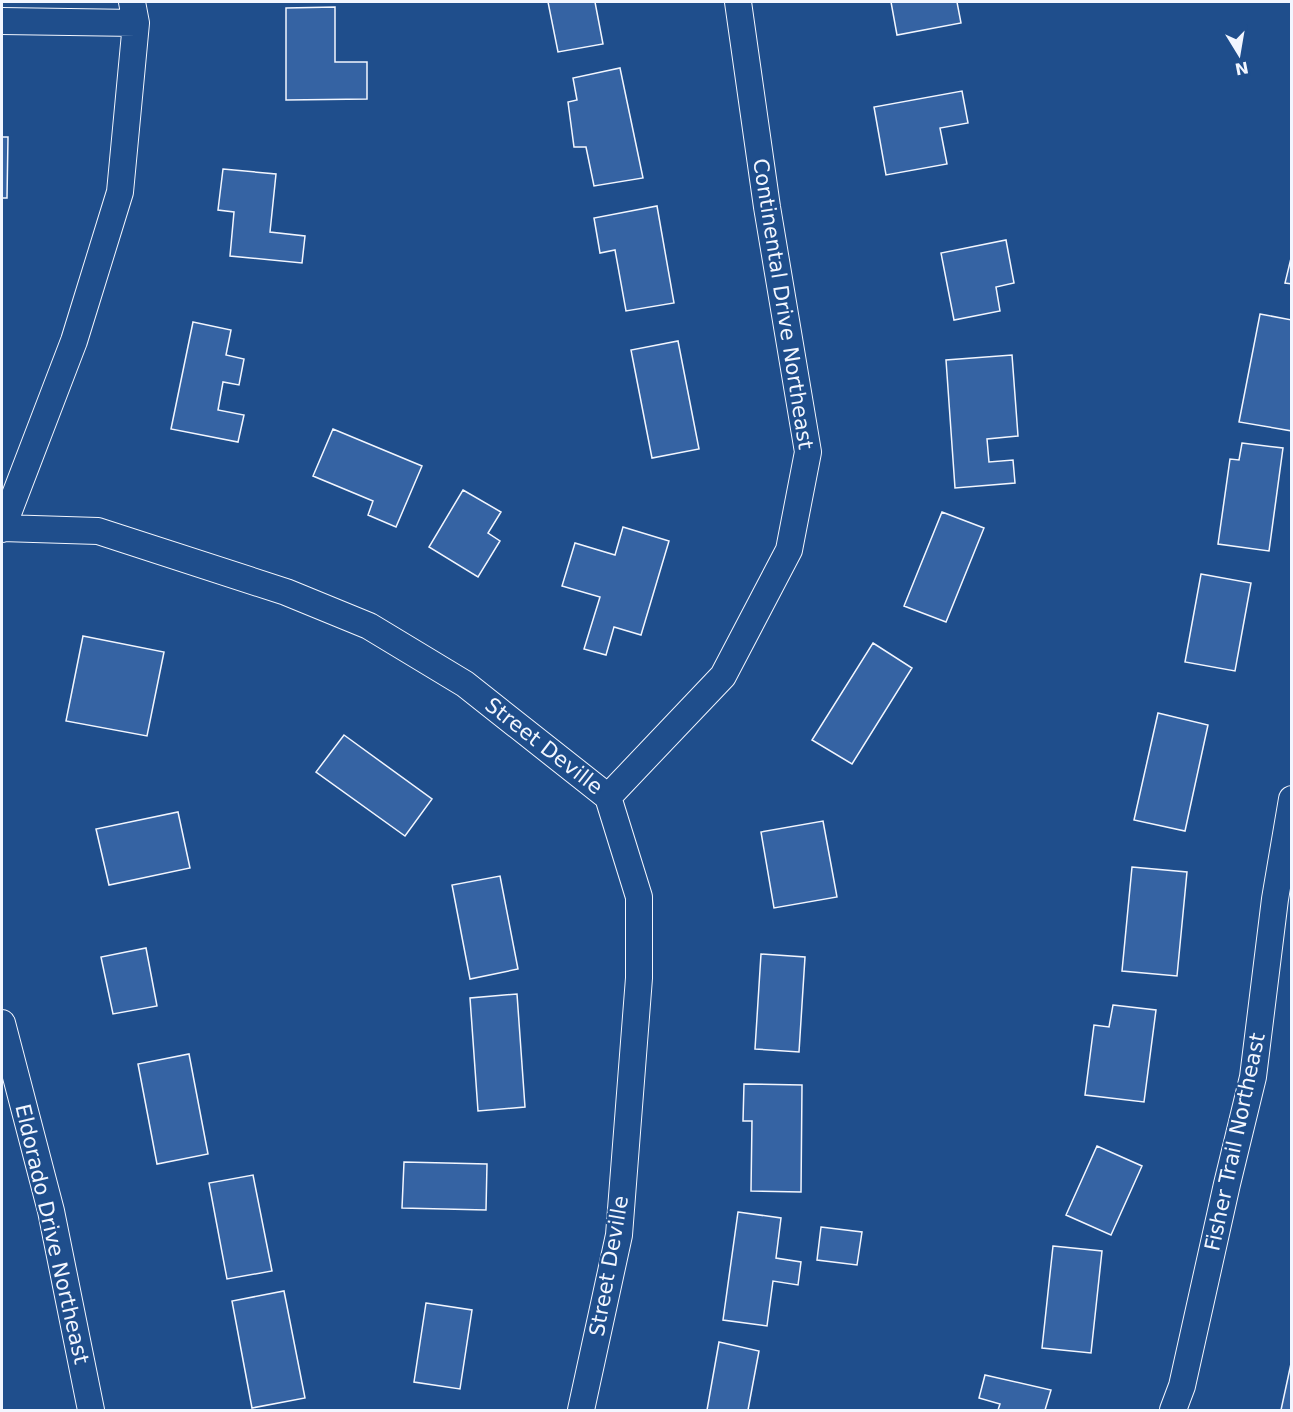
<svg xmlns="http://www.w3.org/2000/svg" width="1293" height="1412" viewBox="0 0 1293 1412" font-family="'DejaVu Sans',sans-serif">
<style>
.building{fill:#3563a3;stroke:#f2f6ff;stroke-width:1.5}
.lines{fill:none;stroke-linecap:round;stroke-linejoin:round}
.minor-casing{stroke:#f2f6ff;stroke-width:28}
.minor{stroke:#1f4e8c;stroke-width:26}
.labels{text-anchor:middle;stroke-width:4.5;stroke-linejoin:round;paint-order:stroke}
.street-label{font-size:21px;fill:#f2f6ff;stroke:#1f4e8c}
</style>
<rect width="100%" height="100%" fill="#1f4e8c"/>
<path class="building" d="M548,2H595L603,44L558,52Z
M891,2H957L961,23L897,35Z
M335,7V62H367V99L286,100V8Z
M620,68L643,178L594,186L586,147H574L568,102L577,100L573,78Z
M962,91L968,123L940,128L947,164L886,175L874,107Z
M2,137H8L7,198H2Z
M223,169L276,174L270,232L305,236L302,263L230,256L234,212L218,210Z
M657,206L674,303L626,311L615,250L600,253L594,218Z
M1006,240L1014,283L996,287L1000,311L954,320L941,253Z
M1292,254V284L1285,283Z
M1260,314L1292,320V431L1239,422Z
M193,322L231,330L226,355L244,359L239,385L223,382L218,410L244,415L238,442L171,429Z
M678,341L699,449L652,458L631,350Z
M1012,355L1018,436L987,439L989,462L1013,460L1015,483L955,488L946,360Z
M333,429L422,466L396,527L368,515L373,501L313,476Z
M1242,443L1283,448L1269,551L1218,544L1230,459L1239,460Z
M463,490L501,512L488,533L500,541L478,577L429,547Z
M942,512L984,528L946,622L904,606Z
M623,527L669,541L641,635L614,627L606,655L584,649L600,597L562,586L575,543L615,555Z
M1201,574L1251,583L1235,671L1185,662Z
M83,636L164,652L147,736L66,721Z
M873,643L912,668L852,764L812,740Z
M1158,713L1208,725L1185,831L1134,820Z
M344,735L432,799L405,836L316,772Z
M178,812L190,868L109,885L96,829Z
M823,821L837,897L774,908L761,832Z
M1132,867L1187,872L1177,976L1122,971Z
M500,876L518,969L470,979L452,885Z
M146,948L157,1006L113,1014L101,957Z
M761,954L805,957L799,1052L755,1049Z
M517,994L525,1107L478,1111L470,998Z
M1113,1005L1156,1010L1144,1102L1085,1095L1094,1025L1109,1027Z
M189,1054L208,1154L157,1164L138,1064Z
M744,1084L802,1085L801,1192L751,1191L752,1121H743Z
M1097,1146L1142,1166L1111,1235L1066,1215Z
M404,1162L487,1164L486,1210L402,1208Z
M253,1175L272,1271L227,1279L209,1183Z
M738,1212L781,1218L776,1258L801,1262L798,1285L773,1281L767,1326L723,1320Z
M821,1227L862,1232L857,1265L817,1260Z
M1053,1246L1102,1251L1091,1353L1042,1348Z
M284,1291L305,1398L252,1408L232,1301Z
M426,1303L472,1310L460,1389L414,1382Z
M719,1342L759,1351L748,1410H707Z
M1292,1359V1410H1281Z
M985,1375L1051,1390L1045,1410H998L1000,1404L979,1398Z"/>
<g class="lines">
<defs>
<path id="minor" d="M2,21L136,23
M2,528L98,531L286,592L369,626L465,684L608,797L639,897V978L619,1235L581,1410
M2,529L74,341L120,192L136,23L132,2
M608,797L723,676L789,550L808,452L767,207L738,2
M2,1023L51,1211L91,1410
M1173,1410L1182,1386L1227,1184L1253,1077L1275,899L1292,799"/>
</defs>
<use href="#minor" class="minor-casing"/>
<use href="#minor" class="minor"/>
</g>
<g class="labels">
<g class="street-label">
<text transform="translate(783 304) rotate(81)" y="7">Continental Drive Northeast</text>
<text transform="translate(544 746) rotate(38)" y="7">Street Deville</text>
<text transform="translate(1235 1142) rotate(-78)" y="7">Fisher Trail Northeast</text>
<text transform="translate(52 1234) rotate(77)" y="7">Eldorado Drive Northeast</text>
<text transform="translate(609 1266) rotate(-80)" y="7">Street Deville</text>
</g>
</g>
<rect width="1293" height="1412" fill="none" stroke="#f2f6ff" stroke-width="6"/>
<g transform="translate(1239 54) rotate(169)" stroke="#1f4e8c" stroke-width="4.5" paint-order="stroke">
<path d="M0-4.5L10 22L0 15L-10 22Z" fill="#f2f6ff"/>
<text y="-9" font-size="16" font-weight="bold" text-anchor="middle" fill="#f2f6ff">N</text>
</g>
</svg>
